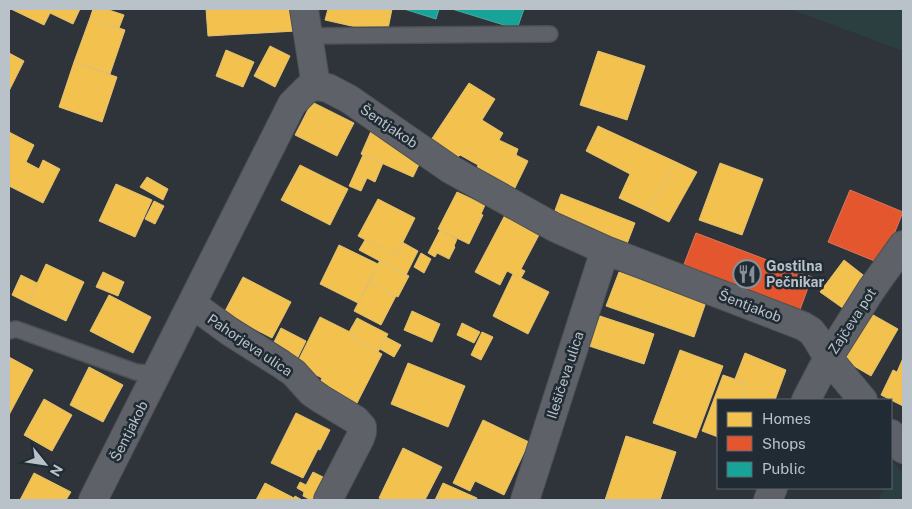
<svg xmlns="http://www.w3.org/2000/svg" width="912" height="509" viewBox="0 0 912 509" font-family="'Public Sans',sans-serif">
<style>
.green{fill:#2b3f40}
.homes{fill:#f2c14e;stroke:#e1c173}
.shops{fill:#e4572e;stroke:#d7775c}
.public{fill:#17a398;stroke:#48aca7}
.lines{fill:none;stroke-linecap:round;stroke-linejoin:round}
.service-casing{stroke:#4c5054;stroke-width:18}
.minor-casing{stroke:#4c5054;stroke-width:30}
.service{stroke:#5e6268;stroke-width:15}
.minor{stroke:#5e6268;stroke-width:28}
.labels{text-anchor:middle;stroke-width:5;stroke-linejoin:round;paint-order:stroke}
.street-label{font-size:14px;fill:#b9c1c9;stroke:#212b34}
.poi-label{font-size:14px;font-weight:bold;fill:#b9c1c9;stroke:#212b34;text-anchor:start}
</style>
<rect width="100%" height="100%" fill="#2e343a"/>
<path class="green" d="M790,9H903V51Z
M891,459L903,474V500H878L884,488H891Z"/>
<path class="homes" d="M11,9H80L73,24L50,13L44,25Z
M93,9H106L124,15L119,28L90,18Z
M206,9H295L296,31L208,36Z
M328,9H392L387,34L325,20Z
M90,18L125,30L110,74L74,62Z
M270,46L290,56L275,87L254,76Z
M226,50L254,62L243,87L216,76Z
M598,51L645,66L627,120L580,105Z
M9,53L24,61L9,91Z
M74,62L117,77L102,122L59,107Z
M469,83L495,99L482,120L503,133L499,140L518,149L516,155L528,161L512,194L474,176L478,165L460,155L457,158L431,140Z
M312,102L354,123L337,156L295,135Z
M598,126L676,162L647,211L619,198L630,174L586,151Z
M372,129L423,156L413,177L361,154Z
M9,132L34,145L26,162L39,169L43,160L60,169L43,203L9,186Z
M363,155L383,163L375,182L367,178L361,191L349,186Z
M676,162L697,172L669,222L647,211Z
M720,163L763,179L742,235L699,220Z
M300,165L348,189L330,225L281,200Z
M147,177L168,189L163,200L140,187Z
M116,184L152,200L135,237L99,221Z
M457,192L485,205L481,214L483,215L469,244L438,229Z
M561,194L635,223L625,249L551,221Z
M378,199L415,218L396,256L358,236Z
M154,201L164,206L155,224L145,219Z
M505,215L540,233L521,269L525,271L521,278L507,271L500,285L475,272Z
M440,230L457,239L454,246L455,247L449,259L437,253L435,257L428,253Z
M365,240L396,256L402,242L418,251L406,275L359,250Z
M339,245L378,264L358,303L320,284Z
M421,253L431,259L424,273L414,267Z
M380,260L409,276L398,297L369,282Z
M844,260L867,278L844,309L820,292Z
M46,264L84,282L66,321L28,303Z
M103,272L124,282L118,296L96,287Z
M619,272L706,302L694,337L606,306Z
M513,274L549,292L528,334L493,316Z
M21,275L37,283L28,303L12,295Z
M243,277L291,302L272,338L224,313Z
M369,282L396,296L381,325L354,311Z
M109,295L151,317L133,353L90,331Z
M412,311L440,324L432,342L404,330Z
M868,312L898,329L871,376L842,359Z
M600,316L654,334L644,364L589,346Z
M320,317L354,334L352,338L382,354L354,409L316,390L322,378L296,365Z
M357,318L388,334L378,352L352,338L354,334L349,332Z
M462,323L480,332L474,343L457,335Z
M281,328L306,341L296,361L271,348Z
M482,332L493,337L481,360L471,355Z
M386,337L401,345L394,357L380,349Z
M680,350L723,366L696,438L653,423Z
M745,353L786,370L775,400H740L746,383L735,379Z
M9,357L33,370L9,415Z
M903,358V406L881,395L893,370L897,372Z
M408,363L465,386L448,427L391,404Z
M89,367L123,385L103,422L70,405Z
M723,375L746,383L740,400H718V437L702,431Z
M44,399L72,415L52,451L24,435Z
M296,413L330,430L320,450L318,449L303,478L271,463Z
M483,420L529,442L504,495L475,481L470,491L453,483Z
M626,436L676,452L660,500H605Z
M403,448L442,467L425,500H383L379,498Z
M313,472L327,479L316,500H311L303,496L304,492L297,488L300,482L306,485Z
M34,473L71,492L66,500H20Z
M265,483L294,498L295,496L302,500H256Z
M443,483L477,498L476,500H435Z"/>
<path class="shops" d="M850,190L903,212L882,264L828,242Z
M696,233L812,277L798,315L681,272Z"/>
<path class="public" d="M404,9H439L436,19Z
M452,9H524L517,29Z"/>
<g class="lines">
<defs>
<path id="service" d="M308,36L550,34
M9,331L16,329L136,372L157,374"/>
<path id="minor" d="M304,9L316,86
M192,304L229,331L281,364L294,373L311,392L321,399L356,420L362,427V432L360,438L328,500
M806,400L828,358L871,290L903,245
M891,434L903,449
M93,500L292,104L307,89L316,86L328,88L349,99L450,169L554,227L605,250L803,326L811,331L817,339L828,358L863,400
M525,500L605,250
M768,500L773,488"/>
</defs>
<use href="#service" class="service-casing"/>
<use href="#minor" class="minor-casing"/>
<use href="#service" class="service"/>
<use href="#minor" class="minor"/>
</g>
<defs>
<symbol id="restaurant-ring" viewBox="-11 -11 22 22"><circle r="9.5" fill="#212b34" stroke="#889097" stroke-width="1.5"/><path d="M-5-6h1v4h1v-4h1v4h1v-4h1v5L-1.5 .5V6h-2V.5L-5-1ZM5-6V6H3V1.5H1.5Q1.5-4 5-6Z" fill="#889097"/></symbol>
</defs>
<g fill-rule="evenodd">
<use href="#restaurant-ring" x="731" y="258" width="32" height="32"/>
</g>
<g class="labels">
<g class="street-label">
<text transform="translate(389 126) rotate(34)" y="5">Šentjakob</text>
<text transform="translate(750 306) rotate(21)" y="5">Šentjakob</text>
<text transform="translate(852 321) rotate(-57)" y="5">Zajčeva pot</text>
<text transform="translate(250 345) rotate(34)" y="5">Pahorjeva ulica</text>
<text transform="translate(565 375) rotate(-72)" y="5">Ilešičeva ulica</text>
<text transform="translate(129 431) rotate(-63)" y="5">Šentjakob</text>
</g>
<g class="poi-label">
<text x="766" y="271">Gostilna<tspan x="766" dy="16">Pečnikar</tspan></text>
</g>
</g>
<rect width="912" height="509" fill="none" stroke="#b9c1c9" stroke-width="20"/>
<rect x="717" y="399" width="175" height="90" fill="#212b34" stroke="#5e6770"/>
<rect x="727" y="412" width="25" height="15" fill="#f2c14e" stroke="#5e6770"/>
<text x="762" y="424" font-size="15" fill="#b9c1c9">Homes</text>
<rect x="727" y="436" width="25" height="15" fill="#e4572e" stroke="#5e6770"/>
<text x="762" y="449" font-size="15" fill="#b9c1c9">Shops</text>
<rect x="727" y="462" width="25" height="15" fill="#17a398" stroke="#5e6770"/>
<text x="762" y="474" font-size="15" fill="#b9c1c9">Public</text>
<g transform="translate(45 464) rotate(120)" stroke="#212b34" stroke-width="4" paint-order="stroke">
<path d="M0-4L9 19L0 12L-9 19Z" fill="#b9c1c9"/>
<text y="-8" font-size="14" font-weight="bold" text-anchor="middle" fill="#b9c1c9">N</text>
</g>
</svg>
